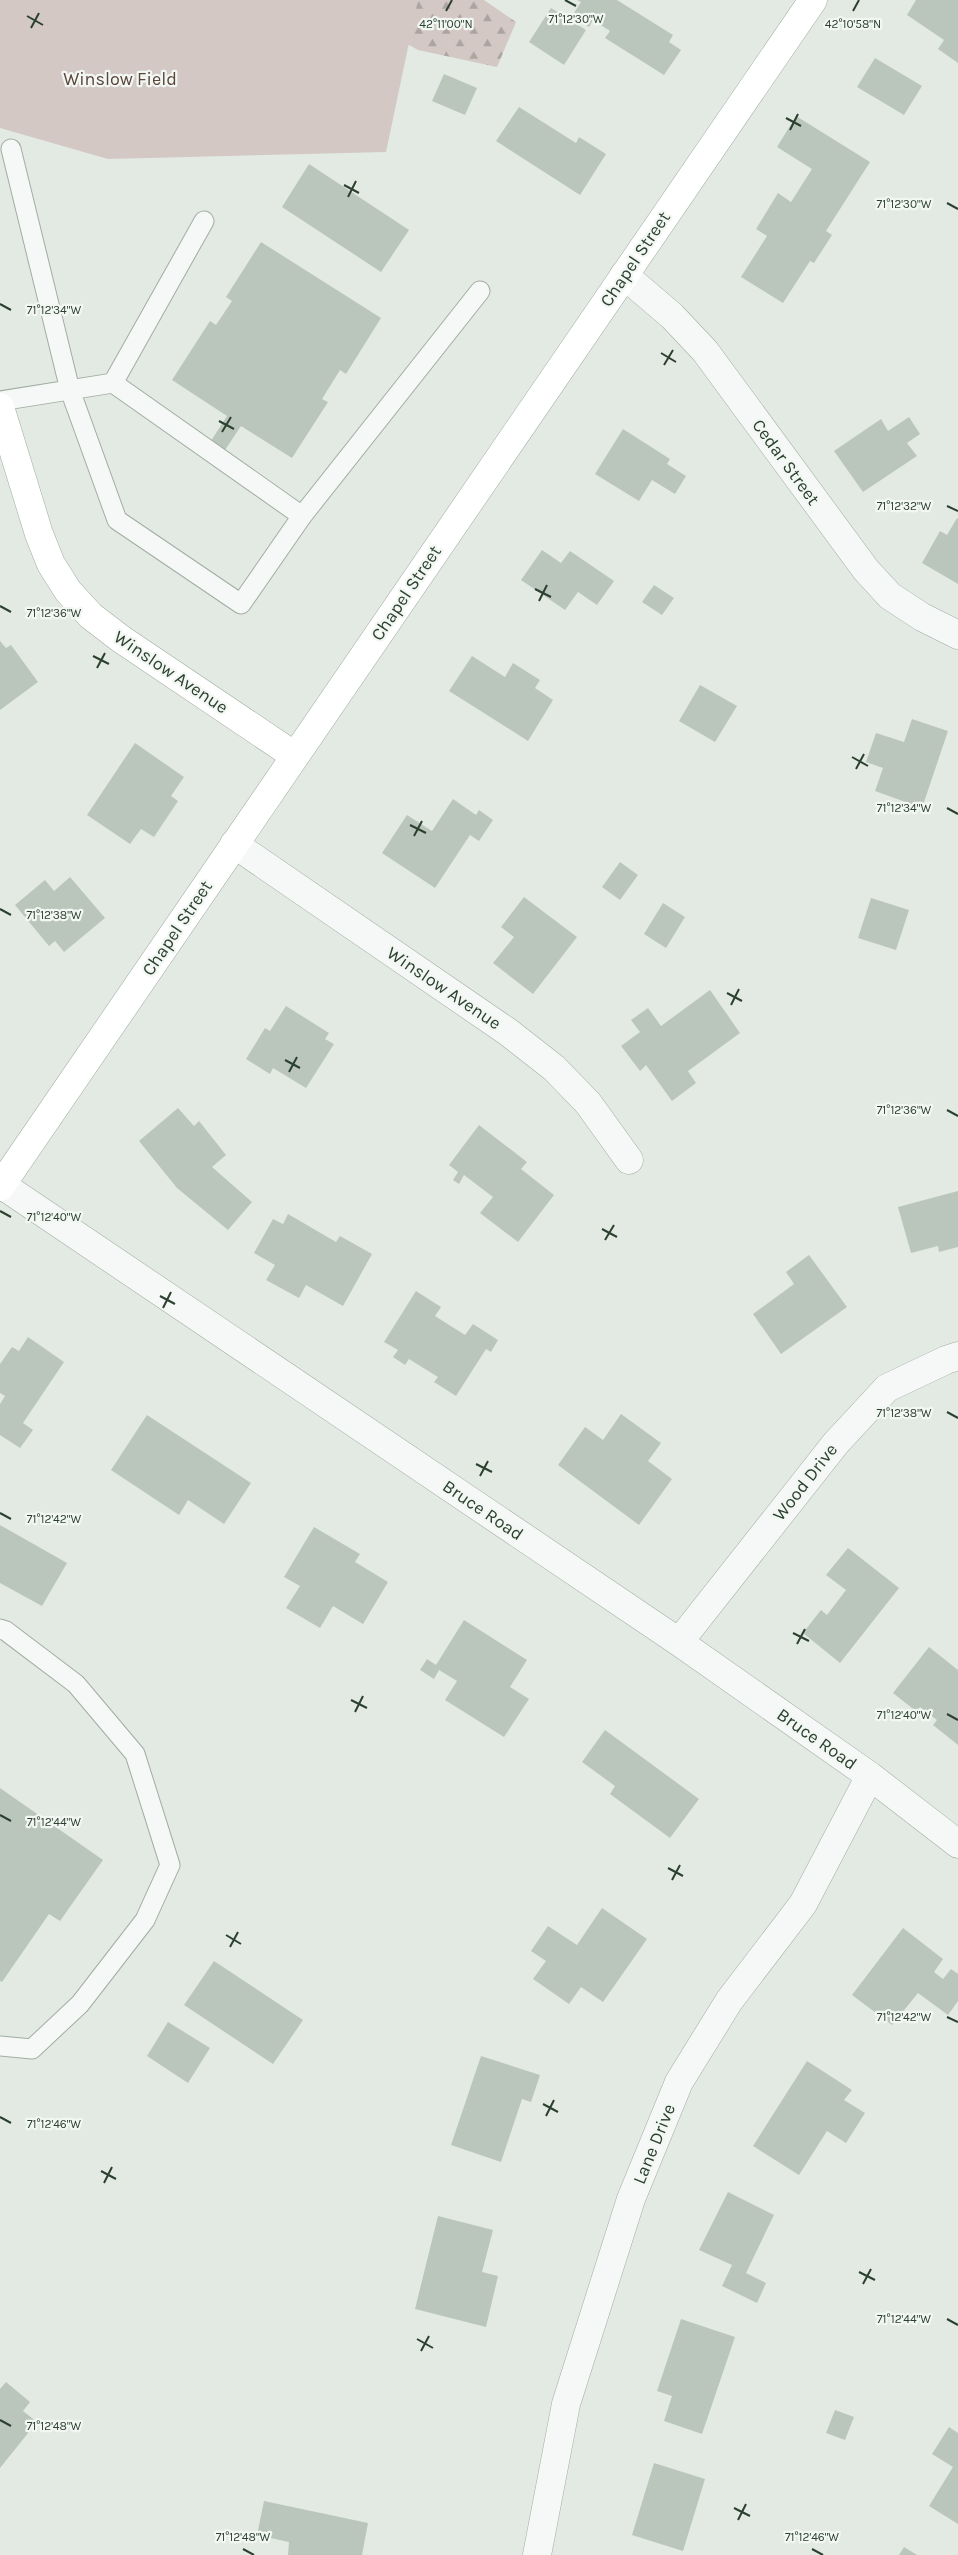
<svg xmlns="http://www.w3.org/2000/svg" width="958" height="2555" viewBox="0 0 958 2555" font-family="Karla,sans-serif">
<style>
.forest{fill:url(#forest-firs)}
.park{fill:#d3c8c4}
.building{fill:#bac6bc}
.lines{fill:none;stroke-linecap:round;stroke-linejoin:round}
.lane-casing{stroke:#a1ada2;stroke-width:21}
.street-casing{stroke:#a1ada2;stroke-width:29}
.secondary-casing{stroke:#a1ada2;stroke-width:29}
.lane{stroke:#f5f8f6;stroke-width:19}
.street{stroke:#f5f8f6;stroke-width:28}
.secondary{stroke:#fff;stroke-width:28}
.ticks{fill:none;stroke:#2c402f;stroke-width:2}
.labels{text-anchor:middle;stroke-width:4.5;stroke-linejoin:round;paint-order:stroke}
.park-label{font-size:18px;fill:#5b443a;stroke:#f2f7f3}
.street-label{font-size:18px;fill:#2c402f;stroke:#f2f7f3}
.ticks-label{font-size:12px;text-anchor:middle;fill:#2c402f;stroke:#f2f7f3;stroke-width:4.5;stroke-linejoin:round;paint-order:stroke}
</style>
<defs>
<pattern id="forest-firs" width="22" height="20" patternUnits="userSpaceOnUse" patternTransform="scale(1.25)"><rect width="22" height="20" fill="#d3c8c4"/><path d="M5 1l3.5 6h-7zM16 11l3.5 6h-7z" fill="#aba4a0"/></pattern>
</defs>
<rect width="100%" height="100%" fill="#e3eae3"/>
<path class="forest" d="M362,0H484L516,22L497,67L418,50L388,33Z"/>
<path class="park" d="M0,0H418L386,152L108,159L0,128Z"/>
<path class="building" d="M577,0H617L673,35L669,42L681,50L664,75L605,38L610,31L593,20L589,27L572,16L581,2Z
M916,0H958V63L938,49L944,40L907,15Z
M551,8L586,30L564,65L529,42Z
M875,58L922,86L904,115L857,87Z
M444,74L477,88L465,115L432,101Z
M519,107L576,143L579,137L606,154L580,195L496,141Z
M796,116L870,162L826,231L832,235L814,263L810,261L783,303L741,277L767,236L756,229L778,193L791,202L812,169L777,147Z
M309,164L409,230L381,272L282,207Z
M261,242L381,318L346,374L340,370L322,399L328,402L292,458L241,426L223,453L209,444L227,416L172,380L210,321L216,325L232,301L226,297Z
M909,417L920,434L907,443L917,456L863,492L834,451L881,419L888,431Z
M623,429L670,459L667,464L686,476L675,494L652,480L639,501L595,474Z
M957,518L958,519V584L922,563L940,531L947,535Z
M542,550L561,563L570,551L614,581L597,605L578,592L565,610L521,580Z
M654,585L674,598L662,615L642,602Z
M0,641L6,648L11,645L38,682L0,710Z
M472,656L505,677L513,663L540,680L535,688L553,700L528,741L449,691Z
M700,685L737,706L715,742L679,721Z
M912,719L948,731L922,808L875,791L883,768L866,762L876,733L904,742Z
M135,743L184,777L171,796L178,801L154,837L141,829L130,844L87,815Z
M453,799L476,815L479,810L493,820L479,841L470,835L435,888L382,853L407,815L432,831Z
M620,862L638,875L620,900L602,887Z
M70,877L105,918L64,952L55,941L49,946L15,905L45,880L54,891Z
M524,897L577,937L533,994L493,963L514,937L501,927Z
M871,898L909,910L896,950L858,938Z
M663,903L685,917L666,948L644,934Z
M710,990L740,1033L688,1071L696,1083L672,1101L646,1065L640,1071L621,1046L640,1032L631,1020L648,1008L661,1026Z
M286,1006L329,1033L325,1039L334,1044L306,1088L273,1068L270,1074L246,1059L265,1028L270,1031Z
M178,1108L194,1126L199,1121L226,1155L212,1167L252,1202L228,1230L177,1188L139,1141Z
M479,1125L527,1162L521,1169L554,1195L518,1242L480,1213L493,1197L464,1175L459,1184L453,1180L458,1172L449,1165Z
M958,1191V1247L939,1252L938,1246L911,1253L898,1207Z
M288,1214L336,1242L340,1236L372,1254L343,1306L306,1285L299,1298L266,1280L275,1265L254,1253L273,1219L283,1224Z
M809,1255L847,1307L781,1354L753,1314L794,1284L786,1272Z
M416,1291L441,1307L435,1316L465,1335L473,1324L498,1340L491,1352L486,1349L456,1396L434,1382L438,1377L409,1359L405,1365L393,1357L398,1350L384,1342Z
M28,1337L64,1362L23,1423L33,1430L20,1448L0,1435V1404L5,1396L0,1393V1364L12,1347L19,1351Z
M621,1414L661,1443L648,1461L672,1479L639,1525L558,1465L585,1427L603,1440Z
M147,1415L251,1483L224,1524L188,1500L179,1515L111,1470Z
M0,1525L67,1563L42,1606L0,1583Z
M314,1527L360,1554L355,1562L388,1582L363,1624L333,1606L320,1628L286,1608L300,1586L284,1577Z
M848,1548L899,1588L840,1663L803,1633L821,1610L827,1615L846,1590L826,1575Z
M464,1620L527,1660L510,1687L529,1699L504,1737L445,1700L457,1681L439,1670L434,1679L420,1670L427,1659L436,1665Z
M929,1647L958,1670V1745L933,1725L937,1720L920,1707L917,1712L893,1693Z
M605,1730L699,1799L670,1838L610,1794L615,1786L582,1762Z
M0,1788L103,1860L60,1921L49,1914L2,1982L0,1981Z
M602,1908L647,1939L603,2002L581,1987L569,2004L533,1979L546,1961L531,1951L548,1926L577,1945Z
M903,1928L943,1959L934,1972L943,1979L951,1969L958,1974V2001L948,2015L918,1993L892,2025L852,1995Z
M214,1961L303,2020L273,2064L184,2005Z
M168,2022L210,2048L188,2083L147,2056Z
M481,2056L540,2075L531,2102L522,2099L501,2162L451,2145Z
M807,2061L852,2090L844,2100L865,2113L846,2143L827,2131L799,2175L753,2146Z
M728,2192L774,2215L746,2273L766,2283L757,2303L722,2286L732,2265L699,2250Z
M438,2216L493,2230L482,2272L498,2276L486,2327L415,2309Z
M681,2319L735,2337L702,2434L664,2421L672,2396L657,2391Z
M6,2382L30,2402L23,2411L37,2422L0,2468V2389Z
M835,2410L854,2417L845,2440L826,2433Z
M949,2427L958,2433V2524L929,2506L953,2467L932,2454Z
M654,2463L705,2479L683,2551L632,2535Z
M264,2501L368,2523L362,2555H288L289,2542L257,2535Z
M904,2547L917,2555H899Z"/>
<g class="lines">
<defs>
<path id="lane" d="M11,149L70,390L117,520L241,604L302,516
M113,383L204,221
M0,401L113,383L302,516L480,291
M0,1629L6,1631L76,1684L135,1754L170,1865L145,1920L80,2004L32,2049L0,2046"/>
<path id="street" d="M624,275L672,316L705,351L866,570L890,596L922,617L958,635
M234,844L508,1032L554,1068L588,1103L629,1160
M2,1185L679,1642L870,1776L958,1844
M679,1642L836,1443L887,1388L946,1360L958,1356
M537,2555L566,2404L631,2199L679,2082L729,2001L803,1904L870,1776"/>
<path id="secondary" d="M0,407L39,534L51,564L68,591L91,616L121,639L295,756
M0,1187L813,0"/>
</defs>
<use href="#lane" class="lane-casing"/>
<use href="#street" class="street-casing"/>
<use href="#secondary" class="secondary-casing"/>
<use href="#lane" class="lane"/>
<use href="#street" class="street"/>
<use href="#secondary" class="secondary"/>
</g>
<path class="ticks" d="M565,0L576,6M446,11L452,0M853,11L859,0M27,16L43,25M31,28L39,13M786,118L801,126M790,130L798,114M344,185L359,193M348,197L356,181M947,203L958,209M0,304L11,310M661,353L676,362M664,365L673,350M219,421L234,429M222,432L231,417M947,506L958,511M535,589L551,597M539,601L547,585M0,606L11,612M93,656L109,664M97,668L105,653M852,757L868,766M856,769L864,754M947,808L958,814M410,825L426,833M414,836L422,821M0,909L11,915M727,993L742,1001M731,1005L739,989M285,1060L300,1068M289,1072L297,1057M947,1110L958,1116M0,1211L11,1217M602,1229L617,1237M605,1240L614,1225M160,1296L175,1304M163,1308L171,1292M947,1412L958,1418M476,1464L492,1472M480,1476L488,1461M0,1513L11,1519M793,1633L809,1641M797,1644L805,1629M351,1700L367,1708M355,1712L363,1696M947,1714L958,1720M0,1815L11,1821M668,1868L683,1876M672,1880L680,1865M226,1935L241,1944M230,1947L238,1932M947,2017L958,2022M543,2104L558,2112M546,2116L554,2100M0,2117L11,2123M101,2171L116,2179M104,2183L112,2167M859,2272L875,2280M863,2284L871,2269M947,2319L958,2325M417,2339L433,2348M421,2351L429,2336M0,2420L11,2426M734,2508L750,2516M738,2520L746,2504M243,2549L254,2555M812,2549L823,2555"/>
<g class="labels">
<g class="park-label">
<text x="120" y="85">Winslow Field</text>
</g>
<g class="street-label">
<text transform="translate(635 259) rotate(-56)" y="6">Chapel Street</text>
<text transform="translate(786 462) rotate(54)" y="6">Cedar Street</text>
<text transform="translate(406 593) rotate(-56)" y="6">Chapel Street</text>
<text transform="translate(171 672) rotate(34)" y="6">Winslow Avenue</text>
<text transform="translate(177 928) rotate(-56)" y="6">Chapel Street</text>
<text transform="translate(444 988) rotate(34)" y="6">Winslow Avenue</text>
<text transform="translate(805 1482) rotate(-52)" y="6">Wood Drive</text>
<text transform="translate(483 1510) rotate(34)" y="6">Bruce Road</text>
<text transform="translate(817 1739) rotate(35)" y="6">Bruce Road</text>
<text transform="translate(654 2144) rotate(-68)" y="6">Lane Drive</text>
</g>
</g>
<g class="ticks-label">
<text x="576" y="23">71°12'30"W</text>
<text x="446" y="28">42°11'00"N</text>
<text x="853" y="28">42°10'58"N</text>
<text x="904" y="208">71°12'30"W</text>
<text x="54" y="314">71°12'34"W</text>
<text x="904" y="510">71°12'32"W</text>
<text x="54" y="617">71°12'36"W</text>
<text x="904" y="812">71°12'34"W</text>
<text x="54" y="919">71°12'38"W</text>
<text x="904" y="1114">71°12'36"W</text>
<text x="54" y="1221">71°12'40"W</text>
<text x="904" y="1417">71°12'38"W</text>
<text x="54" y="1523">71°12'42"W</text>
<text x="904" y="1719">71°12'40"W</text>
<text x="54" y="1826">71°12'44"W</text>
<text x="904" y="2021">71°12'42"W</text>
<text x="54" y="2128">71°12'46"W</text>
<text x="904" y="2323">71°12'44"W</text>
<text x="54" y="2430">71°12'48"W</text>
<text x="243" y="2541">71°12'48"W</text>
<text x="812" y="2541">71°12'46"W</text>
</g>
</svg>
